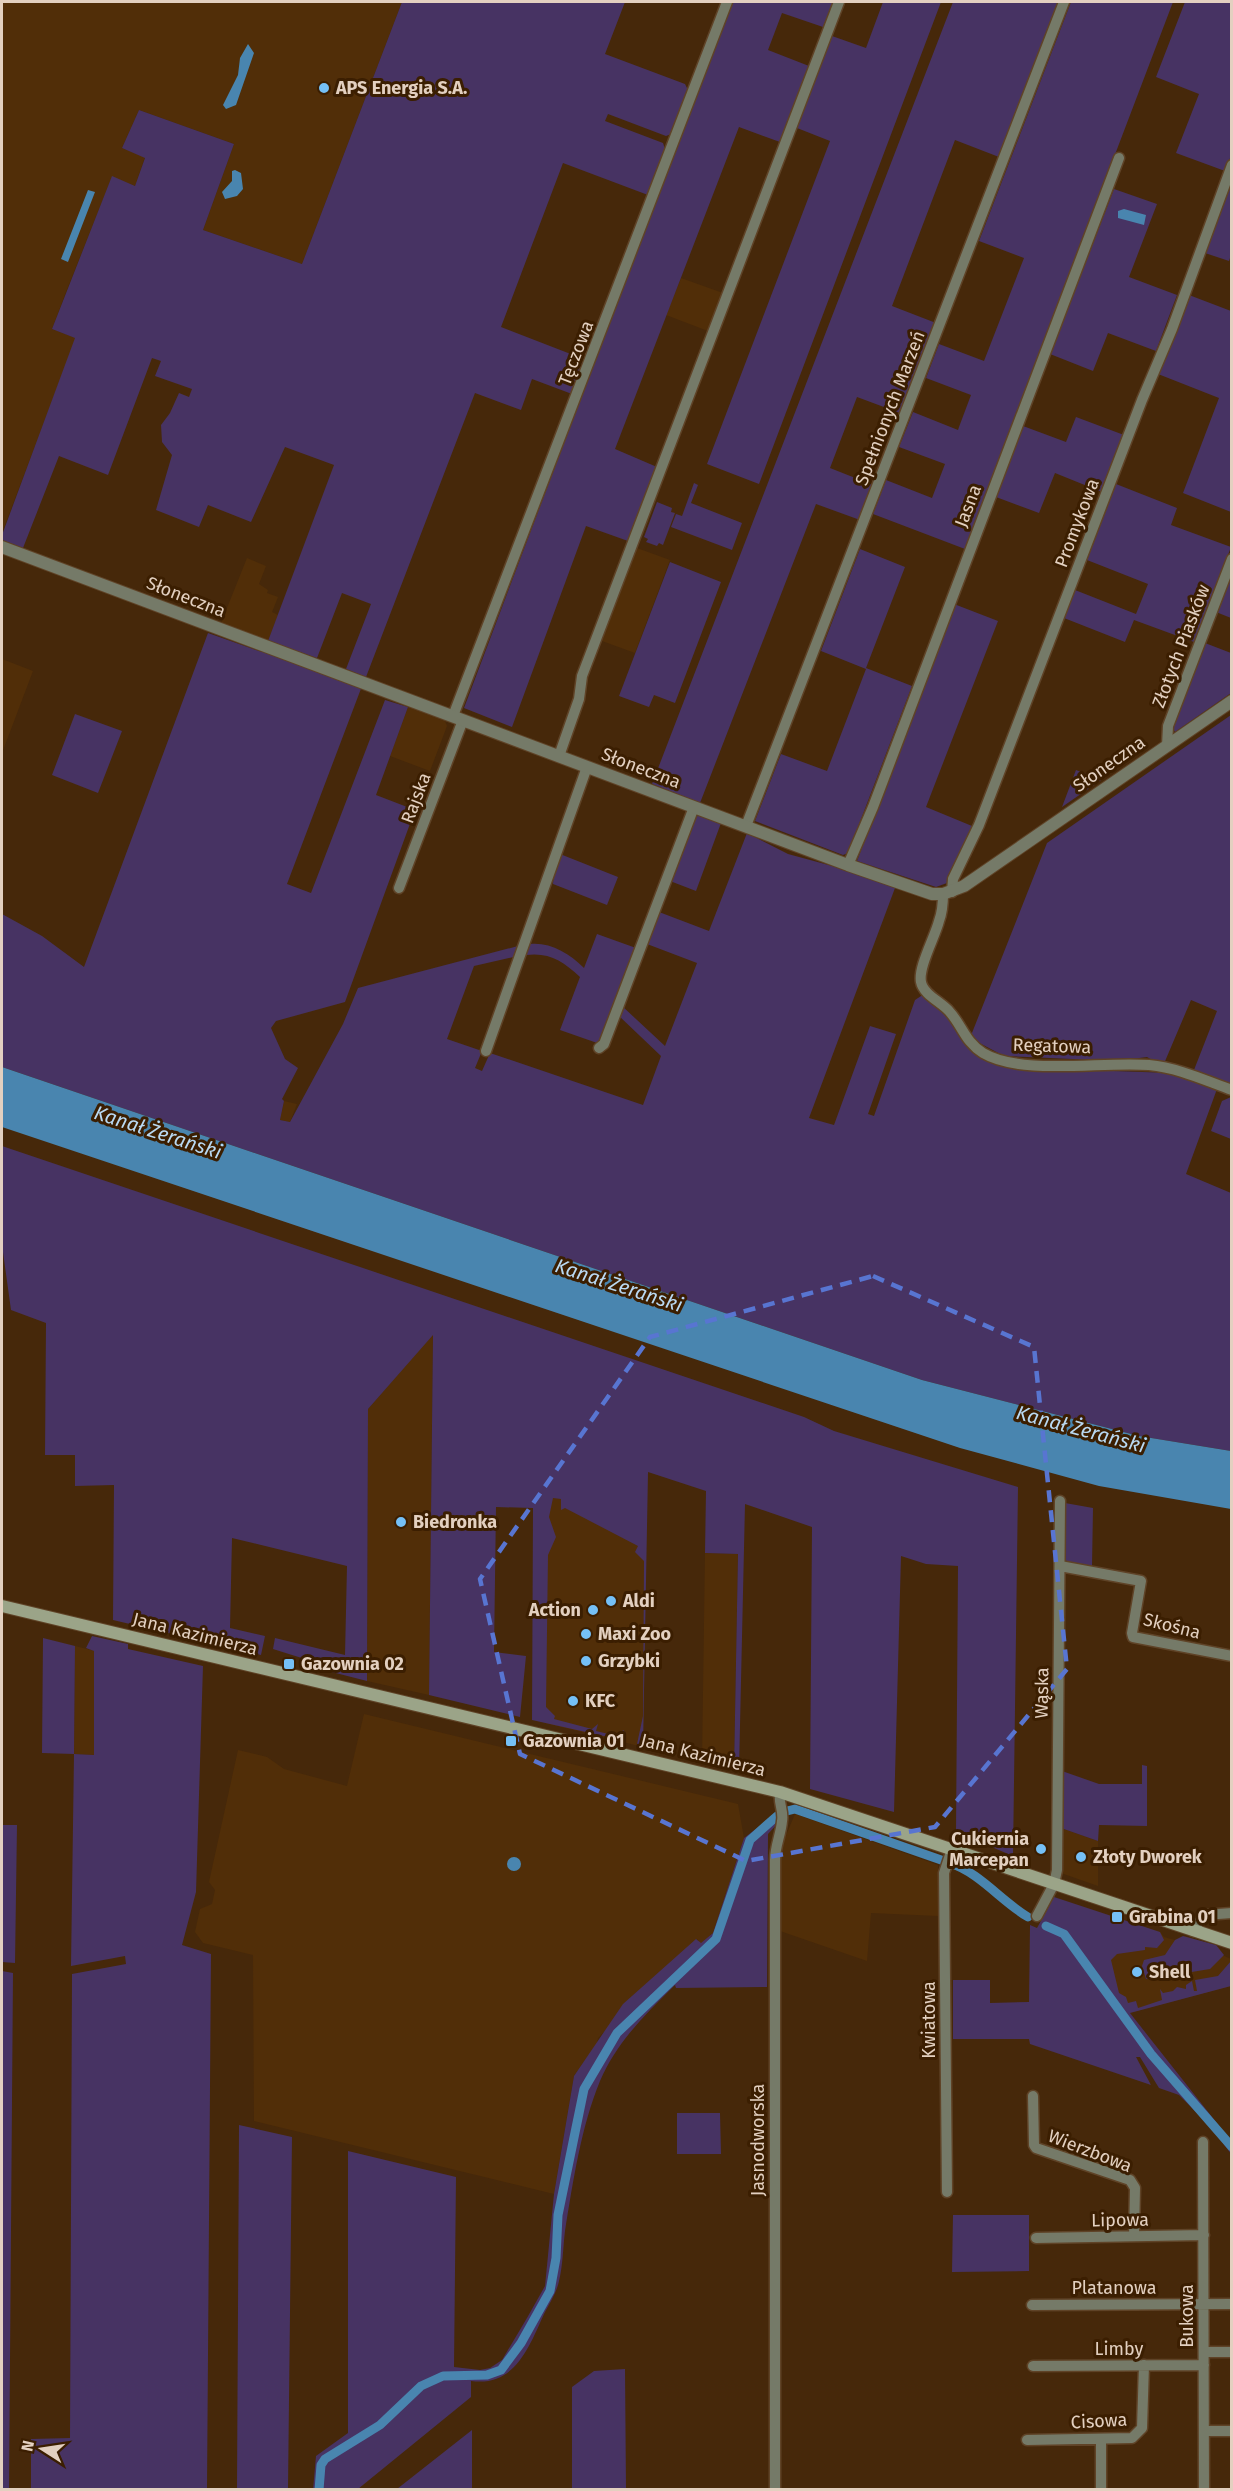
<svg xmlns="http://www.w3.org/2000/svg" width="1233" height="2491" viewBox="0 0 1233 2491" font-family="'Fira Sans',sans-serif">
<style>
.built{fill:#512e08}
.green{fill:#473363}
.water{fill:#4985af}
.lines{fill:none;stroke-linecap:round;stroke-linejoin:round}
.canal{stroke:#4985af;stroke-width:9}
.minor-casing{stroke:#5f4327;stroke-width:13}
.tertiary-casing{stroke:#5f4327;stroke-width:14}
.secondary-casing{stroke:#5f4327;stroke-width:14}
.minor{stroke:#757a68;stroke-width:10}
.tertiary{stroke:#757a68;stroke-width:12}
.secondary{stroke:#9ba488;stroke-width:12}
.marked{fill:none;stroke:#5875d1;stroke-width:4.5;stroke-dasharray:12 8;stroke-linejoin:round}
.poi-dot{fill:#75c0f6;stroke:#3b1e01;stroke-width:2}
.labels{text-anchor:middle;stroke-width:6;stroke-linejoin:round;paint-order:stroke}
.poi-label{font-size:18px;font-weight:bold;fill:#e3d0c0;stroke:#3b1e01;text-anchor:start}
.street-label{font-size:18px;fill:#e3d0c0;stroke:#3b1e01}
.water-label{font-size:20px;font-style:italic;fill:#b9d9f2;stroke:#3b1e01}
</style>
<rect width="100%" height="100%" fill="#46280a"/>
<path class="built" d="M2,2H402L302,264L203,230L234,144L139,110L122,148L145,157L135,186L112,177L66,292L52,329L76,338L2,533Z
M681,278L723,293L708,331L666,315Z
M637,548L670,560L635,653L602,641Z
M247,558L266,566L259,584L268,590L267,593L278,597L272,612L278,615L268,641L221,623Z
M2,659L33,671L2,753Z
M408,707L445,721L447,726L430,771L390,756Z
M284,1101L297,1104L290,1122L280,1120Z
M433,1334L429,1695L367,1681L368,1409Z
M549,1353L647,1471L643,1747L545,1723Z
M705,1553L738,1554L734,1769L702,1761Z
M75,1646L95,1651L94,1755L74,1754Z
M364,1714L738,1804L744,1838L713,1933L701,1944L697,1939L598,2038L597,2044L574,2076L554,2194L254,2121L253,1955L203,1943L195,1932L200,1909L212,1904L215,1890L209,1882L238,1750L267,1757L284,1769L347,1786Z
M795,1814L938,1865V1916L871,1913L867,1961L780,1931L781,1847Z
M1061,1828L1098,1841V1886L1061,1873Z
M1160,1932L1164,1937L1178,1941L1185,1936L1219,1947L1222,1955L1231,1959V1986L1129,2013L1086,1954Z"/>
<path class="green" d="M402,2H625L605,54L685,84L688,90L671,134L666,136L608,114L605,121L663,143L665,149L648,195L563,163L501,327L581,358L583,364L572,394L532,379L521,410L475,393L366,677L346,669L371,604L342,593L317,658L268,641L334,465L285,447L251,522L208,505L199,527L156,510L172,455L162,442L161,425L170,413L179,393L189,397L192,389L155,376L161,361L152,358L108,475L59,456L23,548L2,540V535L75,338L52,329L112,176L135,186L145,158L122,148L139,110L234,144L203,230L302,264Z
M733,2H833L823,27L782,13L768,50L809,66L780,142L739,127L615,449L657,467L628,541L586,526L512,727L464,708L725,16L728,15Z
M883,2H941L759,484L707,464L830,141L797,128L832,36L866,48Z
M953,2H1058L999,157L955,140L892,306L936,323L900,413L857,397L830,468L873,485L860,520L816,504L700,803L652,784Z
M1071,2H1173L965,549L873,514L886,480L932,498L945,464L899,447L913,412L958,430L959,427L971,395L926,378L939,344L984,361L1024,258L979,241Z
M1185,2H1231L1232,153L1225,171L1176,153L1199,94L1156,77Z
M1231,185V255L1229,261L1205,253Z
M1114,189L1157,204L1129,277L1177,295L1156,351L1108,333L1093,371L1050,354Z
M1189,295L1231,311V512L1183,493L1219,398L1158,374Z
M1076,417L1124,435L1102,492L1055,473L1039,513L996,497L1023,426L1066,442Z
M694,483L698,485L691,503L742,523L732,550L671,527L676,514L682,516Z
M1116,484L1177,508L1171,525L1231,547L1194,642L1134,620L1125,642L1064,618L1075,590L1136,614L1148,584L1087,560Z
M657,502L672,508L671,512L675,513L663,545L659,543L657,546L646,542L648,539L644,537Z
M860,549L905,567L866,668L912,686L848,853L843,855L755,821L781,754L827,771L866,669L821,651Z
M670,562L721,582L675,703L654,695L649,707L619,696Z
M1228,581L1231,582V618L1216,612Z
M954,604L998,621L926,807L972,826L947,883L936,887L857,861Z
M208,633L262,652L264,650L362,686L287,884L311,893L385,700L408,707L376,795L415,810L345,1002L276,1021L271,1028L285,1059L298,1068L282,1099L284,1101L280,1120L290,1122L343,1024L358,988L518,946V956L474,966L447,1039L482,1051L475,1068L482,1071L490,1053L643,1105L661,1056L618,1015L622,1006L665,1046L697,963L647,944L659,912L709,931L747,833L788,854L847,870L895,888L809,1118L834,1125L870,1026L896,1034L868,1114L874,1116L915,1000L924,994L951,1018L969,1046L1029,1068L1171,1073L1217,1089L1186,1174L1231,1193V1451L1139,1436L922,1380L2,1067V914L42,936L84,967Z
M1205,643L1231,653V693L1175,732L1172,727Z
M75,714L122,731L98,793L52,775Z
M1231,715V1084L1194,1070L1217,1011L1191,1000L1163,1066L1147,1057L1117,1061L1004,1056L970,1038L1047,843Z
M1076,770L1101,780L1062,807Z
M696,814L721,823L696,891L670,881Z
M560,854L618,877L607,905L553,884L554,871Z
M597,934L636,948L600,1044L560,1030L580,977C563,961 549,952 526,955L530,944C550,942 569,953 584,968Z
M1231,1097H1232L1231,1139L1211,1131L1222,1101Z
M2,1146L804,1417L834,1431L1018,1487L1013,1856L956,1832L958,1566L926,1564L901,1556L894,1812L810,1789L812,1527L745,1504L739,1770L734,1769L738,1554L705,1553L706,1491L648,1472L643,1747L637,1744L643,1716L644,1561L635,1552L638,1546L565,1508L561,1510V1499L553,1498L549,1517L556,1537L548,1555L546,1707L555,1716L554,1719L592,1729L598,1724L596,1731L621,1737L623,1730L626,1733V1741L532,1720L533,1508L496,1507L494,1652L526,1656L520,1717L429,1695L433,1335L368,1409L367,1681L320,1669L308,1660L273,1649L275,1638L345,1655L347,1566L232,1538L230,1628L265,1636L261,1655L113,1620L114,1485L75,1486V1455H45L46,1323L11,1310L2,1245Z
M1065,1503L1093,1508L1092,1567L1068,1563L1064,1558Z
M92,1636L128,1644V1649L203,1666L196,1892L182,1945L211,1954L207,2489H31V2439L70,2438L72,1974L126,1964L125,1956L71,1966L74,1754L42,1753L43,1638L75,1646L74,1754L94,1755V1651L86,1648Z
M1142,1765L1147,1766V1826L1099,1825L1098,1841L1061,1828L1062,1771L1099,1784H1142Z
M2,1783L3,1825H17L15,1963L2,1962Z
M777,1813L778,1823L768,1834L767,1987L676,1988L675,1985C645,2015 618,2040 600,2081C581,2127 573,2182 565,2231C563,2247 563,2265 559,2281C557,2292 549,2304 544,2314C529,2347 515,2387 471,2381V2397L358,2489L313,2490L316,2456L348,2433V2151L456,2177L454,2367L480,2370L490,2368L502,2360L527,2318L545,2286L554,2194L574,2076L623,2004L696,1939L701,1943L713,1933L744,1838Z
M1054,1897L1160,1932L1164,1940L1157,1948L1145,1947V1950L1117,1954L1111,1960L1119,1993L1126,1997L1128,2003L1136,2001L1138,2008L1162,2000L1160,1989L1163,1993L1173,1991L1177,1987L1186,1989V1985L1192,1981L1194,1991H1197L1195,1980L1218,1976L1231,1961V1986L1130,2013L1231,2141V2154L1211,2127L1179,2095L1159,2088L1140,2057H1136L1151,2085L1030,2044L1029,2039H953V1980H990V2003L1029,2002L1030,1925L1037,1928Z
M1183,1936L1216,1945L1224,1955L1210,1969L1167,1976L1166,1969L1149,1971L1150,1978L1146,1979L1142,1966L1144,1960L1165,1955L1175,1940Z
M2,1971L13,1973L9,2490L2,2489Z
M677,2113H720L721,2154H677Z
M239,2125L292,2137L288,2489H237Z
M953,2215H1029V2271L952,2272Z
M625,2369L626,2489H572V2387L594,2371Z
M472,2430V2489H397Z"/>
<path class="water" d="M248,44L254,53L236,105L226,109L223,105L238,75L240,58Z
M235,170L241,173L243,189L237,196L225,199L222,192L232,181V171Z
M88,190L95,192L68,262L61,259Z
M1124,209L1146,215L1144,225L1118,218V211Z
M2,1067L922,1380L1139,1436L1231,1451V1509L1099,1486L960,1448L2,1127Z
M507 1864a7 7 0 1 1 14 0a7 7 0 1 1-14 0Z"/>
<g class="lines">
<path class="canal" d="M787,1811L795,1809L944,1861
M950,1863C980,1873 1001,1901 1028,1917
M1046,1926L1064,1934L1151,2054L1232,2147
M319,2490L321,2465L325,2459L380,2425L421,2386L443,2376L487,2375L501,2370L521,2343L550,2291L556,2258L558,2215L584,2089L617,2033L716,1939L750,1840L777,1816"/>
<defs>
<path id="minor" d="M453,716L727,2
M1167,746L1168,726L1232,559
M559,756L579,699L582,676L839,2
M746,826L1064,2
M848,865L873,807L1119,158
M399,888L463,720
M952,892L953,879L979,825L1142,400L1172,329L1232,165
M943,894C943,904 942,913 939,921C935,937 918,967 921,982C923,994 941,1002 949,1011C962,1025 965,1042 983,1053C1022,1076 1102,1061 1149,1065C1179,1068 1204,1080 1232,1090
M599,1048L604,1044L694,807
M486,1051L587,767
M1060,1566L1141,1581L1132,1633L1133,1637L1232,1656
M1037,1916L1054,1884L1057,1870L1060,1501
M1193,1931L1204,1915L1232,1913
M1033,2096L1034,2145L1036,2148L1130,2180L1135,2188L1134,2236
M1203,2142L1204,2490
M947,2192L944,1873L952,1849
M1036,2238L1204,2235
M1032,2305L1232,2304
M1204,2352H1232
M1033,2366L1204,2365
M1205,2431H1232
M1027,2440L1132,2438L1142,2428L1144,2365
M775,2490V1860C775,1846 781,1834 782,1821C784,1811 778,1803 780,1792
M1101,2490V2439"/>
<path id="tertiary" d="M2,547L848,865L932,894H943L964,886L1232,701"/>
<path id="secondary" d="M2,1606L780,1792L1232,1943"/>
</defs>
<use href="#minor" class="minor-casing"/>
<use href="#tertiary" class="tertiary-casing"/>
<use href="#secondary" class="secondary-casing"/>
<use href="#minor" class="minor"/>
<use href="#tertiary" class="tertiary"/>
<use href="#secondary" class="secondary"/>
</g>
<path class="marked" d="M873,1276L1034,1347L1067,1669L935,1827L746,1861L520,1754L480,1579L650,1337Z"/>
<g class="poi-dot">
<circle cx="324" cy="88" r="6"/>
<circle cx="401" cy="1522" r="6"/>
<circle cx="611" cy="1601" r="6"/>
<circle cx="593" cy="1610" r="6"/>
<circle cx="586" cy="1634" r="6"/>
<circle cx="586" cy="1661" r="6"/>
<rect x="283" y="1658" width="12" height="12" rx="3"/>
<circle cx="573" cy="1701" r="6"/>
<rect x="505" y="1735" width="12" height="12" rx="3"/>
<circle cx="1041" cy="1849" r="6"/>
<circle cx="1081" cy="1857" r="6"/>
<rect x="1111" y="1911" width="12" height="12" rx="3"/>
<circle cx="1137" cy="1972" r="6"/>
</g>
<g class="labels">
<g class="poi-label">
<text x="336" y="94">APS Energia S.A.</text>
<text x="413" y="1528">Biedronka</text>
<text x="623" y="1607">Aldi</text>
<text x="581" y="1616" text-anchor="end">Action</text>
<text x="598" y="1640">Maxi Zoo</text>
<text x="598" y="1667">Grzybki</text>
<text x="301" y="1670">Gazownia 02</text>
<text x="585" y="1707">KFC</text>
<text x="523" y="1747">Gazownia 01</text>
<text x="1029" y="1845" text-anchor="end">Cukiernia<tspan x="1029" dy="21">Marcepan</tspan></text>
<text x="1093" y="1863">Złoty Dworek</text>
<text x="1129" y="1923">Grabina 01</text>
<text x="1149" y="1978">Shell</text>
</g>
<g class="street-label">
<text transform="translate(576 353) rotate(-69)" y="6">Tęczowa</text>
<text transform="translate(890 408) rotate(-69)" y="6">Spełnionych Marzeń</text>
<text transform="translate(968 506) rotate(-69)" y="6">Jasna</text>
<text transform="translate(1077 523) rotate(-69)" y="6">Promykowa</text>
<text transform="translate(186 597) rotate(21)" y="6">Słoneczna</text>
<text transform="translate(1181 646) rotate(-69)" y="6">Złotych Piasków</text>
<text transform="translate(1109 764) rotate(-35)" y="6">Słoneczna</text>
<text transform="translate(641 768) rotate(21)" y="6">Słoneczna</text>
<text transform="translate(416 798) rotate(-69)" y="6">Rajska</text>
<text transform="translate(1052 1046) rotate(2)" y="6">Regatowa</text>
<text transform="translate(1172 1626) rotate(14)" y="6">Skośna</text>
<text transform="translate(195 1634) rotate(14)" y="6">Jana Kazimierza</text>
<text transform="translate(1042 1693) rotate(-89)" y="6">Wąska</text>
<text transform="translate(703 1755) rotate(14)" y="6">Jana Kazimierza</text>
<text transform="translate(929 2020) rotate(-90)" y="6">Kwiatowa</text>
<text transform="translate(758 2140) rotate(-90)" y="6">Jasnodworska</text>
<text transform="translate(1090 2151) rotate(21)" y="6">Wierzbowa</text>
<text transform="translate(1120 2220) rotate(-1)" y="6">Lipowa</text>
<text x="1114" y="2294">Platanowa</text>
<text transform="translate(1187 2316) rotate(-90)" y="6">Bukowa</text>
<text x="1119" y="2355">Limby</text>
<text transform="translate(1099 2421) rotate(-3)" y="6">Cisowa</text>
</g>
<g class="water-label">
<text transform="translate(158 1132) rotate(18)" y="7">Kanał Żerański</text>
<text transform="translate(619 1285) rotate(18)" y="7">Kanał Żerański</text>
<text transform="translate(1081 1429) rotate(15)" y="7">Kanał Żerański</text>
</g>
</g>
<rect width="1233" height="2491" fill="none" stroke="#e3d0c0" stroke-width="6"/>
<g transform="translate(42 2449) rotate(282)" stroke="#3b1e01" stroke-width="4.5" paint-order="stroke">
<path d="M0-4.5L10 22L0 15L-10 22Z" fill="#e3d0c0"/>
<text y="-9" font-size="16" font-weight="bold" text-anchor="middle" fill="#e3d0c0">N</text>
</g>
</svg>
